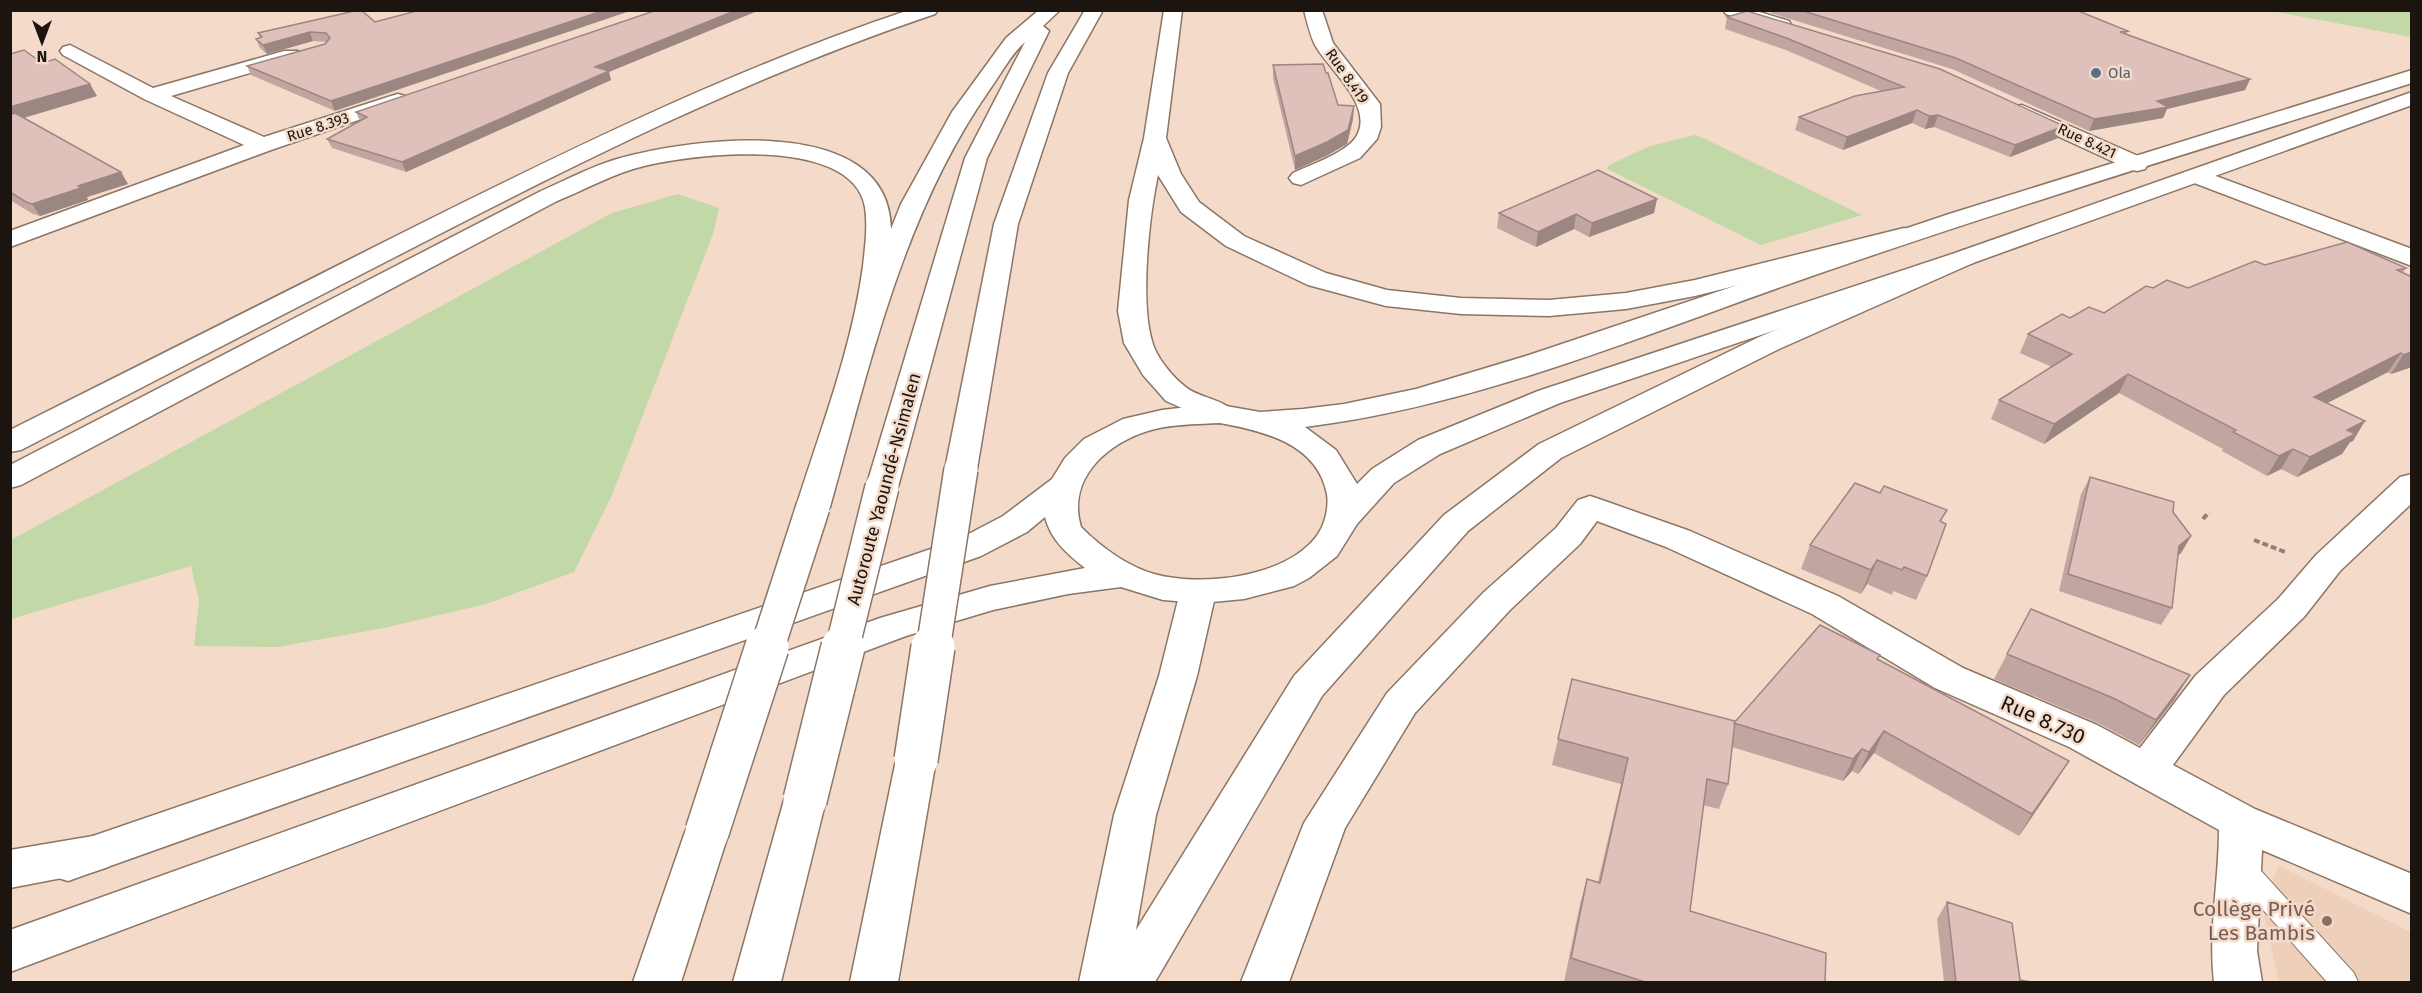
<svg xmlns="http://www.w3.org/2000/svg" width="2422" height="993" viewBox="0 0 2422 993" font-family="'Fira Sans',sans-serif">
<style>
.built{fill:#eecfb9}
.green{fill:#c3d8a7}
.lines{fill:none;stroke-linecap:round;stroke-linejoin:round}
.service-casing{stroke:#8b7565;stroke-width:2}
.minor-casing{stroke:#8b7565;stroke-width:3}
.trunk-casing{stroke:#8b7565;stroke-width:3}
.motorway-casing{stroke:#8b7565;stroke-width:3}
.path{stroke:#928074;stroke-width:4;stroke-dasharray:6 3;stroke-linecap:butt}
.service{fill:#fff;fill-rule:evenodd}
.minor{fill:#fff;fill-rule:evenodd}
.trunk{fill:#fff;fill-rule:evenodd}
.motorway{fill:#fff;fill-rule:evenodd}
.motorway-bridge-far1-casing{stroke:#8b7565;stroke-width:36;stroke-linecap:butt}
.motorway-bridge-casing{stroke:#8b7565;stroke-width:46;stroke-linecap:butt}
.motorway-bridge-far1{stroke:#fff;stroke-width:33}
.motorway-bridge{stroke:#fff;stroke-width:43}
.wall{fill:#c0a5a0}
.shaded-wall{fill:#9c8682}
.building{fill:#dfc0ba;stroke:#9c8682;stroke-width:1.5}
.service-dot{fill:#5c6f8a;stroke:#f3dac9;stroke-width:2}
.education-dot{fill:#8d6e63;stroke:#f3dac9;stroke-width:2}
.labels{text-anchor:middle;stroke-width:5;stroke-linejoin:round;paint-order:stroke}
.far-service-label{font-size:15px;fill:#4e5e75;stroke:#f3dac9;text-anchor:start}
.far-street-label{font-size:15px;fill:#1c140e;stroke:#f3dac9}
.street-label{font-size:18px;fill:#1c140e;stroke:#f3dac9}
.near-street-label{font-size:21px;fill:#1c140e;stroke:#f3dac9}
.near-education-label{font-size:21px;fill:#785e54;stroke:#f3dac9;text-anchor:end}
</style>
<rect width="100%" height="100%" fill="#f3dac9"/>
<path class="built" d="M2278,865L2411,932V982H2279L2263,910Z"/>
<path class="green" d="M2271,11H2404L2411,12V37Z
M1694,135L1699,136L1862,215L1761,245L1607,169L1609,165L1650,146Z
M678,194L719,208L713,234L612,495L574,572L486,604L384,628L277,647L194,646L199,601L191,566L11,619V540L612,213Z"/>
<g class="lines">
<defs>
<path id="service" d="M2243,858L2252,861L2354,973L2358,982H2327L2234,877L2230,869L2234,861Z"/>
<path id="minor" d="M1304,10H1322L1333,43L1380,104L1381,127L1377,139L1360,158L1301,185L1293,183L1289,178L1293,173C1310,165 1346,153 1356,137C1375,106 1329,70 1315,45C1310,35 1307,22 1304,10Z
M1723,10H1753L1789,21L1791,25L1789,29L1782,31L1726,14Z
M70,45L153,88L284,51H298L301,55L298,59L171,96L264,137L391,96L398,94L405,96L409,100L405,104L271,150L10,247V231L244,145L144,99L63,55L60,51L63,47Z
M2022,105L2145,159L2148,164L2145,169L2137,171L2129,169L2014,116L2011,111L2014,106Z
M2197,169L2412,249V266L2189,181L2185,176L2189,171Z
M2412,474V503L2340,571L2304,617L2224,695L2173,765L2255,809L2412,874V914L2262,850L2257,951L2262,982H2214C2208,931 2219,881 2219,830L2069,747L1935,688L1812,614L1666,547L1597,521L1580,544L1510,610L1415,713L1345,828L1289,982H1241L1304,823L1387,693L1484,592L1556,528L1578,500L1590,496L1602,500L1690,531L1838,596L1963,668L2097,725L2140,748L2196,675L2278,599L2316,555L2400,477Z"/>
<path id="trunk" d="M2412,70V83C2212,146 2011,207 1812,276C1648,333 1478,406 1305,427L1336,450L1357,484L1372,469L1418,440L1538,391L1955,253L2412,92V105L1973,263L1560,403L1440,454L1394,483L1357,524L1337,556L1309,578L1294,586L1244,599L1202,603L1163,600L1121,587L1068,594L993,610L906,636L10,972V930L880,618L990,586L1085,568C1067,554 1051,540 1045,517L1027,532L981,556L68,881L52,876L46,863L52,850L957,540L1003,516L1052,479L1065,458L1084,439L1123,419L1162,410L1205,405H1220L1260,412L1303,409L1344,404L1416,389L1529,355L1949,214ZM1220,423C1263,431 1317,443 1327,494C1329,508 1325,525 1316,537C1284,578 1201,587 1154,574C1127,566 1101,547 1081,527C1066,477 1110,440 1155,429C1176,424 1199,424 1220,423Z"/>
<path id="motorway" d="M909,10H938L935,14C748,77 573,165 397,256C272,320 146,385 21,450L10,452V430C138,366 266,302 394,237C562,153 730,70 909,10Z
M1039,10L1059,11L1043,26L1049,31L987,158L898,487L894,494L882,497L870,494L866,487L965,158L1025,42C1011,54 1001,74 990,89C903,213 870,364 830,507L825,514L813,518L801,514L796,507C821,428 852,348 863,266C865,247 868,227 865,207C852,133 683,154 633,169C607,177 582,191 557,201L21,485L10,488V465L541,191C566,180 590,167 617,159C690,138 889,111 891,229L901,204L952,112L1006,38Z
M1085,10H1103L1068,73L1018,224L977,469L972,476L961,479L950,476L945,469L994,224L1048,73Z
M1164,10H1182L1166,138L1181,174L1199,202L1244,236L1326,273L1387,290L1461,298L1549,300L1626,293L1695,280L1904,228L1913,231L1917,236L1913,241L1695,296L1626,309L1549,316L1461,314L1386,306L1308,285L1226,246L1181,212L1158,175C1149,217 1140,301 1152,341C1156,357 1173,378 1187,388C1202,399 1225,399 1235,414L1231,420L1220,423L1209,420L1166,401L1143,375L1124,343L1118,311L1129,200L1144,138Z
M1964,250L1973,253L1977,258L1973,263L1779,349L1561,458L1468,531L1322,696L1155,982H1079L1114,815L1159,676L1180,592L1185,583L1198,580L1211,583L1216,592L1197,676L1156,815L1136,930L1294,676L1444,515L1539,444L1759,337Z
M916,744L930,749L936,760L898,982H850L896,760L902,749Z
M805,783L820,788L826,800L781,982H733L784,800L790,788Z
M707,814L722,819L729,832L681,982H633L685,832L692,819Z
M93,836L108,841L115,854L108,867L93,872L10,888V850Z"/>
</defs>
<use href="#service" class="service-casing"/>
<use href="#minor" class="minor-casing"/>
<use href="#trunk" class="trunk-casing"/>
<use href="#motorway" class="motorway-casing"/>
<path class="path" d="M2203,519L2209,512
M2254,540L2285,552"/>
<use href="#service" class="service"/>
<use href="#minor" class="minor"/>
<use href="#trunk" class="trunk"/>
<use href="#motorway" class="motorway"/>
<defs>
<path id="motorway-bridge-far1" d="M767,649L813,507
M842,649L882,487
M933,649L961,469"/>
<path id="motorway-bridge" d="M916,760L933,647
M805,800L843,647
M707,832L767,647"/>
</defs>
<use href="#motorway-bridge-far1" class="motorway-bridge-far1-casing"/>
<use href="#motorway-bridge" class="motorway-bridge-casing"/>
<use href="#motorway-bridge-far1" class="motorway-bridge-far1"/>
<use href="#motorway-bridge" class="motorway-bridge"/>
</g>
<path class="wall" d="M1772,10H2076L2128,31L2126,35L2250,79L2245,90L2167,109L2163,118L2089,131L1952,69L1771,13Z
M1727,17L2064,126L2058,138L2010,157L1934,127L1925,129L1912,123L1843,150L1795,130L1799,117L1881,91L1786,50L1725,29Z
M375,22L335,111L251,75L247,66L325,44L327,42L313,41L267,54L260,48L256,39L260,38L258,33Z
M10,54L97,96L23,118L128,184L87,197L88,200L40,216L33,214L10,200Z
M1273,65L1326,73L1338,105L1353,119L1347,144L1326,156L1295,170L1273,78Z
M609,72L611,80L406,172L332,148L327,139L360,121L356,112Z
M1657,199L1654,213L1589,237L1574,229L1536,247L1497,228L1499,213Z
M2265,265L2406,268L2403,273L2412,277V367L2391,374L2388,372L2327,403L2353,441L2350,442L2342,454L2297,477L2281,469L2267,476L2222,451L2223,449L2119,393L2044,444L1991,419L1999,400L2052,367L2020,353L2028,334L2070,318L2104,313L2153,288H2188Z
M2090,477L2173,512L2191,536L2181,553L2178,555L2172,608L2161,625L2059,591L2081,494Z
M1941,522L1927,576L1916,600L1893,591L1892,595L1867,584L1861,594L1801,569L1810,545Z
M2031,609L2190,675L2174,700L2139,745L2098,723L1994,679Z
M1878,659L2055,783L2019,836L1874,753L1858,774L1852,771L1843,781L1732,747L1728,784L1719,809L1703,805L1690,911L1825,982H1564L1580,904L1587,879L1598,882L1621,784L1552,765L1572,679L1735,722Z
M1947,902L2020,980L2031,982H1944L1937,919Z"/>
<path class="shaded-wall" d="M605,10H633L335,111L331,101Z
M737,10H760L609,72L611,80L406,172L402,162L595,67Z
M310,32L313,41L267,54L263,45Z
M2250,79L2245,90L2167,109L2163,118L2089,131L2094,119L2157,101Z
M90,84L97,96L10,122V107Z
M1354,106L1353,119L1347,144L1326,156L1295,170V156Z
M1917,110L1912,123L1843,150L1847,137Z
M1938,115L1934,127L1925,129L1929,116Z
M2064,126L2058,138L2010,157L2015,145Z
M121,172L128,184L87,197L88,200L40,216L32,204L78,186Z
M1657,199L1654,213L1589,237L1592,223Z
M1576,214L1574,229L1536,247L1538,232Z
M2412,352V367L2391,374L2403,355Z
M2401,353L2388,372L2302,416L2314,397Z
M2128,374L2119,393L2044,444L2054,424Z
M2365,421L2353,441L2350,442L2342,454L2297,477L2310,457L2347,430Z
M2293,449L2281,469L2267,476L2279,456Z
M2191,536L2181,553L2169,563L2179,546Z
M1877,560L1867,584L1861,594L1871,570Z
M2190,675L2174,700L2139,745L2156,720Z
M1884,731L1874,753L1858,774L1869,752Z
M1862,749L1852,771L1843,781L1853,759Z
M2069,761L2055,783L2019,836L2032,814Z"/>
<path class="building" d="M359,10H361L375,22L420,10H605L331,101L247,66L325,44L330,38L326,33L310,32L263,45L256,39L262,37L258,33Z
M657,10H737L595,67L609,71L402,162L327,139L367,117L356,112Z
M1800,10H2076L2128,31L2120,32L2250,79L2157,101L2168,107L2094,119L1956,58Z
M1747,11L1940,69L2064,126L2015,145L1938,115L1929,116L1917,110L1847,137L1799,117L1855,96L1904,87L1789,39L1727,17Z
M24,50L38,60L42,59L46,62L55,59L90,84L10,107V54Z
M1323,64L1326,73H1328L1338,105L1354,106L1348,130L1327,142L1295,156L1273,65Z
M15,113L121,172L78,186L81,188L32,204L26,202L10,192V115Z
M1598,170L1657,199L1592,223L1576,214L1538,232L1499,213Z
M2347,242L2406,268L2397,270L2412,277V352L2403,355L2401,353L2314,397L2365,421L2347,430L2355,434L2310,457L2293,449L2279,456L2233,432L2236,430L2128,374L2054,424L1999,400L2072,354L2028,334L2062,314L2070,318L2089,307L2104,313L2146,286L2153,288L2167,280L2188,288L2255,261L2265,265Z
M2090,477L2174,502L2173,512L2191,536L2179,546L2172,608L2068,574Z
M1855,483L1880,493L1884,486L1947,510L1940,521L1946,524L1927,576L1904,567L1902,570L1877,560L1871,570L1810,545Z
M2031,609L2190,675L2156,720L2113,698L2007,654Z
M1820,625L1880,655L1877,659L2069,761L2032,814L1884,731L1869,752L1862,749L1853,759L1734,723Z
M1572,679L1735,721L1728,784L1707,779L1690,911L1826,953L1825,982H1645L1571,958L1587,879L1600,883L1628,758L1558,739Z
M1947,902L2012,923L2020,980L2031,982H1956Z"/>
<circle class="service-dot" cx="2096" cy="73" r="6"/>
<circle class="education-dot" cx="2327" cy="921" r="6"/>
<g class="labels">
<g class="far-service-label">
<text x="2108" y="78">Ola</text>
</g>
<g class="far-street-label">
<text transform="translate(1347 76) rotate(55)" y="5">Rue 8.419</text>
<text transform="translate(318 127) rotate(-18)" y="5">Rue 8.393</text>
<text transform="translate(2087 141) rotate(25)" y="5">Rue 8.421</text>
</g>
<g class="street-label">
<text transform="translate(884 489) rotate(-75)" y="6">Autoroute Yaoundé-Nsimalen</text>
</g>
<g class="near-street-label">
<text transform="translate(2043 720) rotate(24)" y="7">Rue 8.730</text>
</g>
<g class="near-education-label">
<text x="2315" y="916">Collège Privé<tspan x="2315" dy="24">Les Bambis</tspan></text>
</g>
</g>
<rect width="2422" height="993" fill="none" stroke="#1c140e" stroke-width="24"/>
<g transform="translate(42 42) rotate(180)" stroke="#f3dac9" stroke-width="4.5" paint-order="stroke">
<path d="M0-4.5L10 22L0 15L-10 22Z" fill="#1c140e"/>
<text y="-9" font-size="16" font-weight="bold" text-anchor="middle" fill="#1c140e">N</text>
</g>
</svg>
